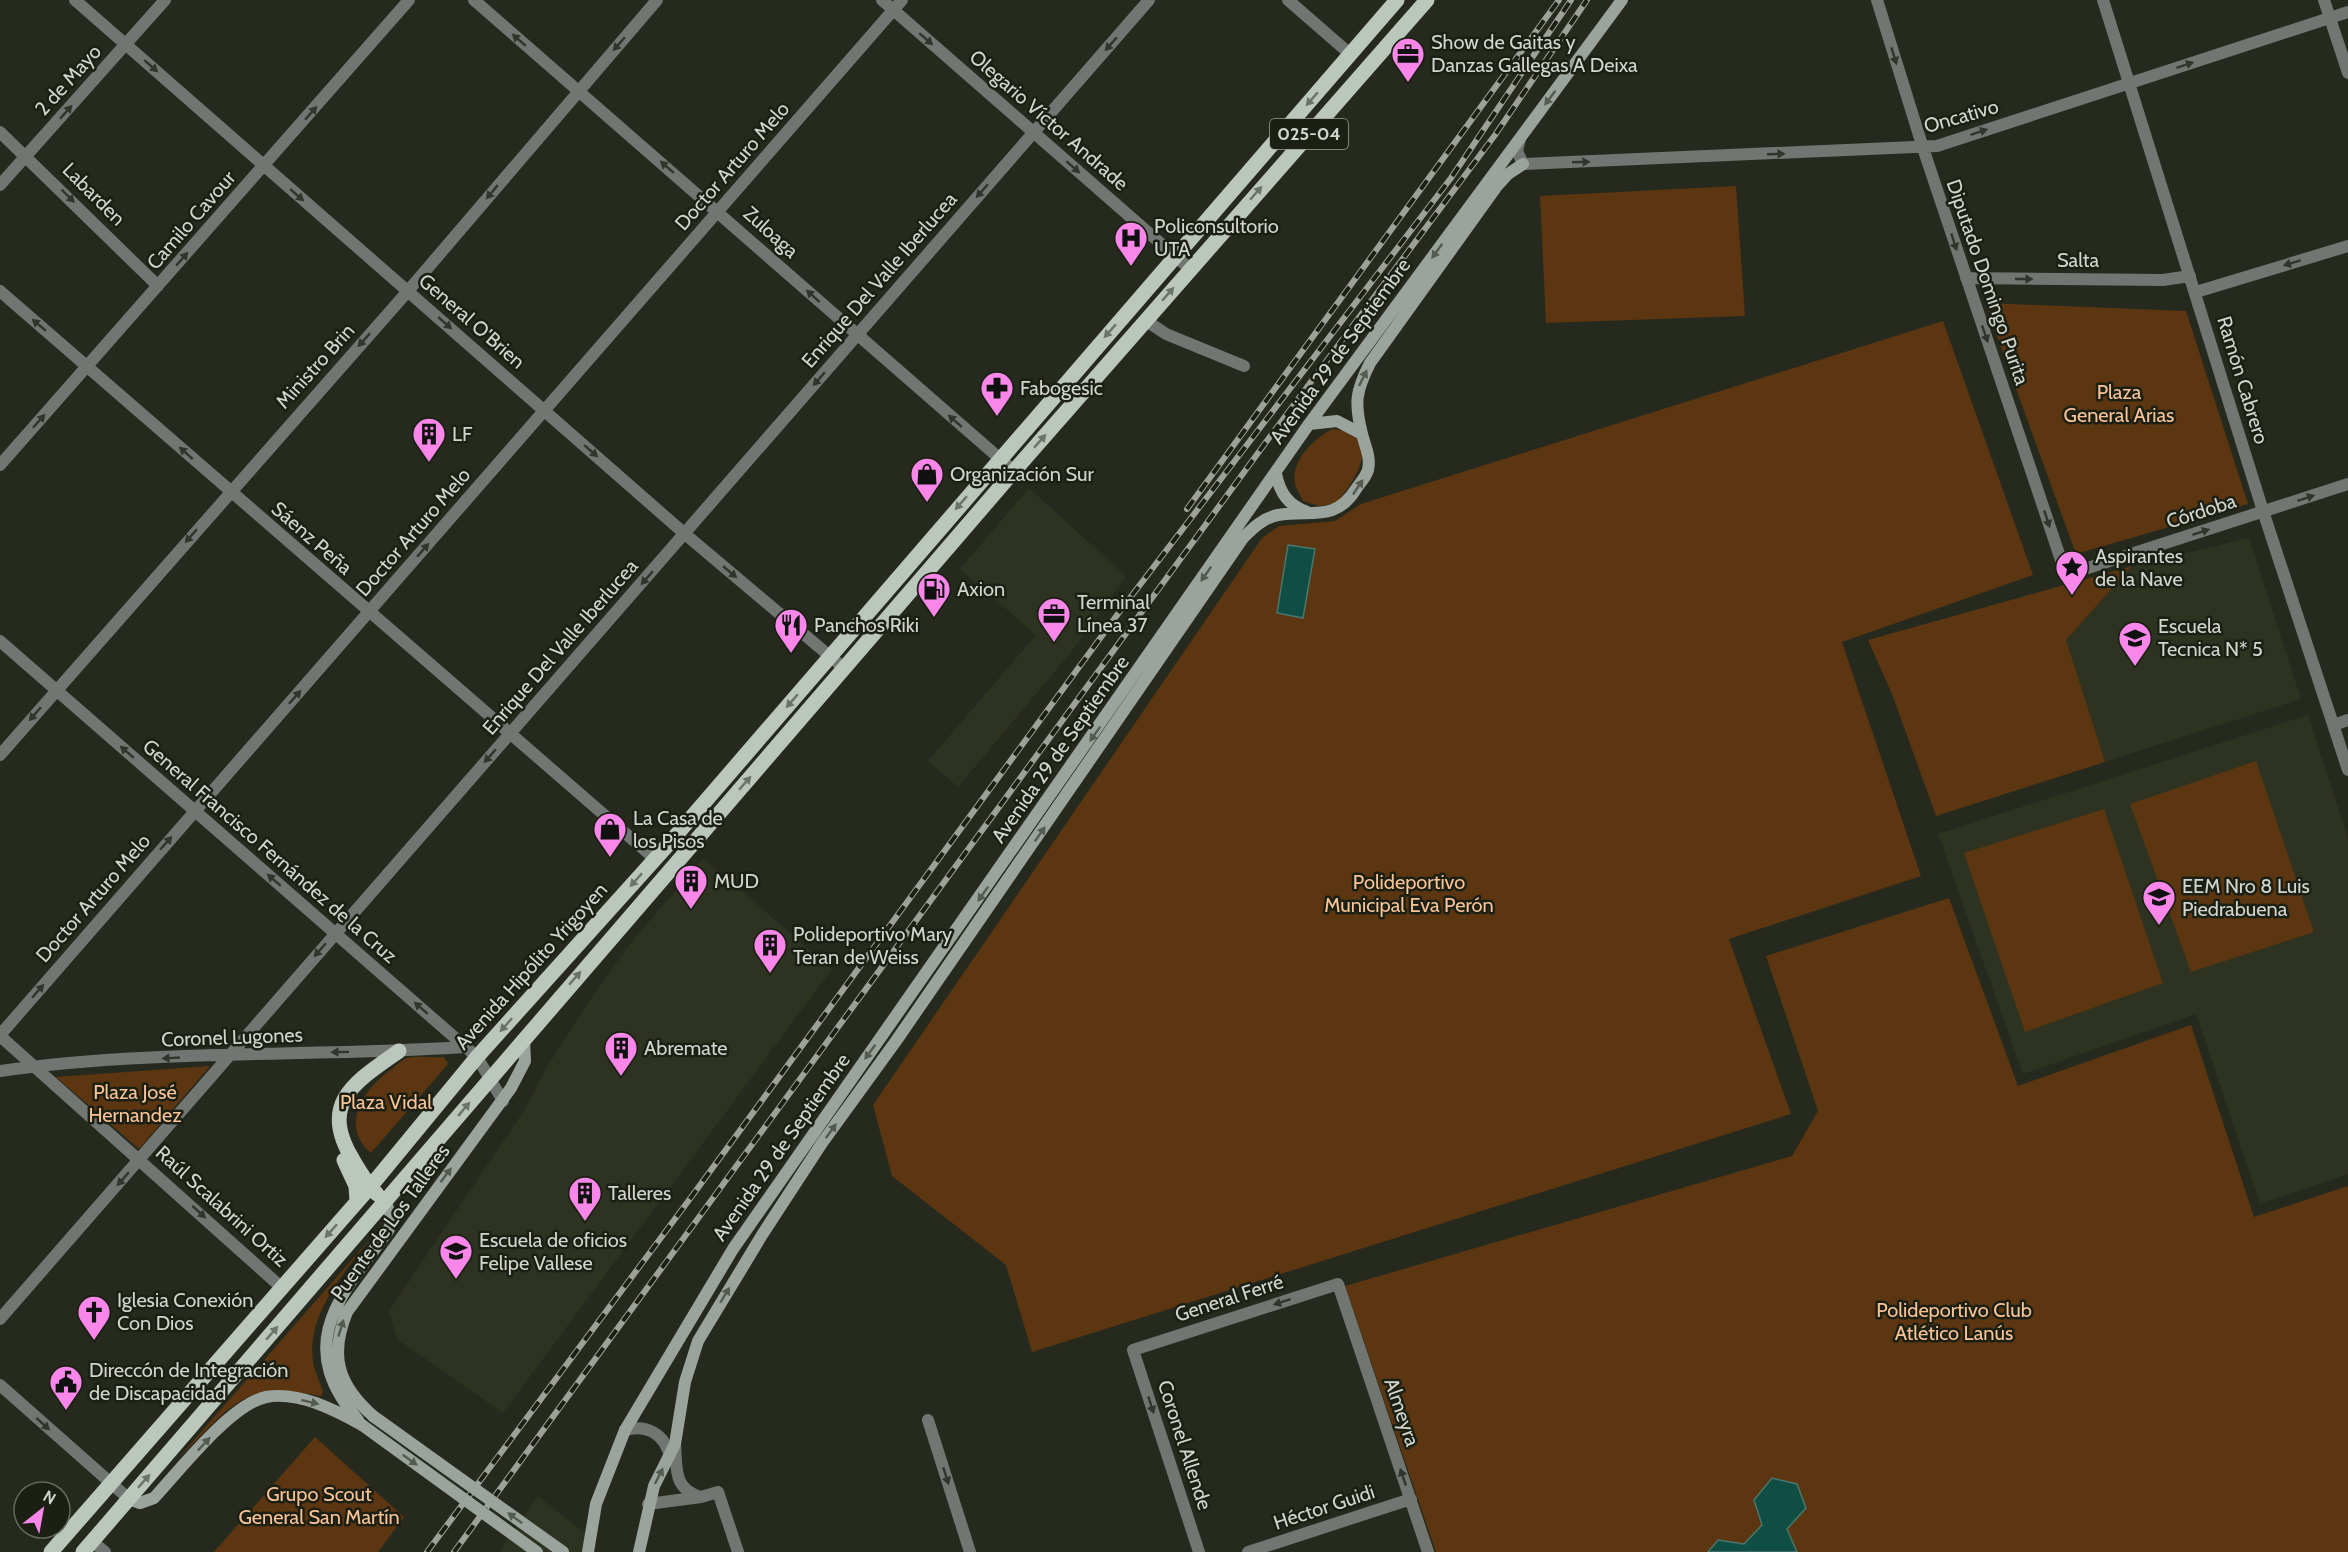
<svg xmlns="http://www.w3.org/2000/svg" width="2348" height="1552" viewBox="0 0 2348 1552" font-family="Cabin,sans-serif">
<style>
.built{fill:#2e3321}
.green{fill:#5b3611}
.water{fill:#104e44;stroke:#4a766d;stroke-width:1.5}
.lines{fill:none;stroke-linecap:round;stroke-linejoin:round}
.street{stroke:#717672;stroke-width:12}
.secondary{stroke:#9aa39c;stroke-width:12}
.primary{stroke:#bbc6bc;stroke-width:15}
.rail-casing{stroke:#9ea198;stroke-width:6}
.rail{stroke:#1c2014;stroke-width:4;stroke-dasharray:11;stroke-linecap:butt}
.secondary-bridge{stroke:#9aa39c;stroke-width:12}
.oneway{fill:#31362c}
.oneway2{fill:#555b51}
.oneway3{fill:#6c7368}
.labels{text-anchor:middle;stroke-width:5;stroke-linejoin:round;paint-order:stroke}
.shield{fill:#1c2014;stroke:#9b9f96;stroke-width:1.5}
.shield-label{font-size:18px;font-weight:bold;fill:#d2d5cd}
.poi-label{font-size:20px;fill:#d2d5cd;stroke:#1c2014;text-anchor:start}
.street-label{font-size:20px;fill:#d2d5cd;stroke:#1c2014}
.park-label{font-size:20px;fill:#fac395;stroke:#1c2014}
</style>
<rect width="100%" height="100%" fill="#26291d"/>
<path class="built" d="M1029,488L1126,576L1072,651L958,787L928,761L1036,635L960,569Z
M2249,538L2301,699L1936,816L2066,640L2132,566Z
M2308,715L2348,838V1174L2260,1204L2196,1014L2023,1074L1938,834Z
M703,858L832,969L503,1413L397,1339L389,1311L523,1112L548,1065L590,1000L629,945Z
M538,1496L592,1539L588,1552H499Z"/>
<path class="green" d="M1736,186L1745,316L1546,323L1540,196Z
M1985,303L2186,311L2248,504L2076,554Z
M1943,321L2033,575L1842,642L1921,876L1729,939L1791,1114L1032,1352L1006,1265L892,1176L873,1105L1262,538L1279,526L1335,521L1361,504Z
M1333,429C1386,435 1355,480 1336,504L1319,506L1303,501C1301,496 1296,489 1295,484C1290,461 1315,437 1333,429Z
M2132,566L2066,640L2105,762L1936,816L1892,694L1868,640Z
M2256,761L2314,932L2191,972L2130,804Z
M2104,809L2163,983L2025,1032L1964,853Z
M1949,898L2018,1086L2191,1025L2254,1217L2348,1186V1552H1436L1345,1286L1792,1156L1818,1111L1766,956Z
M444,1057L448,1064L371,1153C338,1125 365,1087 392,1069C396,1065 402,1060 407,1058C418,1055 433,1058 444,1057Z
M210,1066L139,1149L56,1077Z
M376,1232C348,1267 306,1313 313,1361C314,1371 320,1382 323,1392L321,1396C306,1394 291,1390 275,1391C233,1391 209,1431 180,1456Z
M315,1437L404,1517L378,1552H214Z"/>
<path class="water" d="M1288,545L1315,549L1303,618L1277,613Z
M1772,1478L1797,1484L1806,1508L1787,1529L1797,1552H1708L1718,1540L1744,1544L1762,1525L1754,1500Z"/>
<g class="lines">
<path class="street" d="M75,0L685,534L845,669
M474,0L1014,471
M882,0L1190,269
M1288,0L1350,54
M1877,0L1923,148L2066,575L2348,484
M2103,0L2263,511L2348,770
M2324,0L2348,73
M0,132L158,286
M1520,139L1517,151L1523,164L1937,146L2348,12
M0,185L165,0
M1966,278L2163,280L2190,276
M0,291L655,859
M2196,292L2348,246
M1145,320L1166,334L1244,366
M0,465L409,0
M0,641L477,1057L503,1101
M2334,725L2348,720
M0,755L408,291L657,0
M0,1035L902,0
M0,1036L281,1287
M0,1071C154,1049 311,1057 465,1047
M0,1319L1149,0
M0,1385L129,1499
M928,1420L970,1552
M625,1430C647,1424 665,1434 670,1457
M675,1444C677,1469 673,1488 700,1497
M648,1504L701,1497L718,1492L738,1552
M92,1541L105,1552
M1199,1552L1133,1350L1338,1284L1428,1552
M1248,1552L1411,1499"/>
<path class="secondary" d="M1309,424L1337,421L1362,434
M1276,474C1280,493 1288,505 1307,512
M373,1416C338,1385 329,1356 347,1312L511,1088L525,1061L524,1039
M358,1420C293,1344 340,1296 388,1231L392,1221L386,1202
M129,1499L140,1503L154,1498C179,1471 231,1404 266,1397C299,1391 335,1410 362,1425
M588,1552L596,1504L625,1430L733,1249L1309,424L1622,0
M639,1552L654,1486L675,1444L685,1382L698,1341L762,1235L822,1143L896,1041L1243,538C1253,528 1263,518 1278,515C1310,509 1335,523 1356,489C1360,483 1366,477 1368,470C1371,457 1365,446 1362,434C1354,402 1356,391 1370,363L1497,186L1508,174L1523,164"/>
<path class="primary" d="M344,1160L356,1186L357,1201
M377,1194C367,1184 360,1172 353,1160C318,1103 355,1082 399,1051
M51,1552L370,1187L477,1057L665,848L1397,0
M83,1552L1014,471L1427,0"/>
<defs>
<path id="rail" d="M1187,509L1559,0
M427,1552L692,1196L1123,607L1451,178L1571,0
M454,1552L1269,438L1495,135L1587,0"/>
</defs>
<use href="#rail" class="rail-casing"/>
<use href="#rail" class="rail"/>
<path class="secondary-bridge" d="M373,1416L563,1552
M362,1425L537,1552"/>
</g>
<defs><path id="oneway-solid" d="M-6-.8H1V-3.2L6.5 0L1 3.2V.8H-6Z" transform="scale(1.5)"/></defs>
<g class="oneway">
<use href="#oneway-solid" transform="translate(926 39) rotate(41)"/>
<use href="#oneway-solid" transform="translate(519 40) rotate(-139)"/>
<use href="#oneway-solid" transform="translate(619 44) rotate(131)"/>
<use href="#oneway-solid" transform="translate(1111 44) rotate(131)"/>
<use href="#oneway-solid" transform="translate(1894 56) rotate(73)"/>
<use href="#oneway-solid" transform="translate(2185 65) rotate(-18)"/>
<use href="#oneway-solid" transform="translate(151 66) rotate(41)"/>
<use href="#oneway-solid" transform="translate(66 112) rotate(-48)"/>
<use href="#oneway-solid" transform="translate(311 113) rotate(-49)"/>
<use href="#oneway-solid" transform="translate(1979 132) rotate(-18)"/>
<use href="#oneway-solid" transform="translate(1776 154) rotate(-2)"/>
<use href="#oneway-solid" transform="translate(1581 162) rotate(-2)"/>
<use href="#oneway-solid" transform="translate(667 167) rotate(-139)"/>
<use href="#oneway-solid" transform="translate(1073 167) rotate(41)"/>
<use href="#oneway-solid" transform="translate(982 191) rotate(131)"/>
<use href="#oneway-solid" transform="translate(492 192) rotate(130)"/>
<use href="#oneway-solid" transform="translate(297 195) rotate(41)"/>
<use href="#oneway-solid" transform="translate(68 196) rotate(45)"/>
<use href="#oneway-solid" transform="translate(1954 242) rotate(72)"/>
<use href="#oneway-solid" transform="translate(182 259) rotate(-49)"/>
<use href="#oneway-solid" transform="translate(2292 263) rotate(163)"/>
<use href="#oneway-solid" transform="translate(2024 279)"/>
<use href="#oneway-solid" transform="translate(813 296) rotate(-138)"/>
<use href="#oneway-solid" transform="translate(445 323) rotate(41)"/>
<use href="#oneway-solid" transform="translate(39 325) rotate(-140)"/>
<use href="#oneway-solid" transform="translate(1985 334) rotate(71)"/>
<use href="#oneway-solid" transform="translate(364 340) rotate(132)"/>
<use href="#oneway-solid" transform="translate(819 379) rotate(131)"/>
<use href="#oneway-solid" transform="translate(39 421) rotate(-48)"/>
<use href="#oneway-solid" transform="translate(955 421) rotate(-139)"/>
<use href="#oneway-solid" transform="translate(591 451) rotate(41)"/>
<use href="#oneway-solid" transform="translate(186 453) rotate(-138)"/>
<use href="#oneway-solid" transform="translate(2306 498) rotate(-18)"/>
<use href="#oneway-solid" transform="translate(2047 519) rotate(72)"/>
<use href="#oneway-solid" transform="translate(2201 532) rotate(-18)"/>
<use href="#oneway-solid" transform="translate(191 536) rotate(131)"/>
<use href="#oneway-solid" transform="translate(423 550) rotate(-49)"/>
<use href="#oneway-solid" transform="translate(730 572) rotate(40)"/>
<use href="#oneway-solid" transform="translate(647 578) rotate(131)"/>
<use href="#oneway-solid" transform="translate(295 697) rotate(-48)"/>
<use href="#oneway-solid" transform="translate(35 714) rotate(131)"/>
<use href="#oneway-solid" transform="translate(127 752) rotate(-139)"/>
<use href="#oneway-solid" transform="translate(490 756) rotate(131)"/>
<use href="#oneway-solid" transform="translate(166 843) rotate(-49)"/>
<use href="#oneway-solid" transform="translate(274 880) rotate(-139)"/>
<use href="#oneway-solid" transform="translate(320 950) rotate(131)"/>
<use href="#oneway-solid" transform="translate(38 991) rotate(-49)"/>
<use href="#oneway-solid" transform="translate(421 1008) rotate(-139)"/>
<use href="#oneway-solid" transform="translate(340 1052) rotate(179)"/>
<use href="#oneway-solid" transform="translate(171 1058) rotate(177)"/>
<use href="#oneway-solid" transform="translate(123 1179) rotate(131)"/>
<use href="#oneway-solid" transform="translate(199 1212) rotate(42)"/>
<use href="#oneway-solid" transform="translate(1282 1302) rotate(162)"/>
<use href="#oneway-solid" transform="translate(1151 1405) rotate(72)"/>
<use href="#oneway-solid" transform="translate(43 1424) rotate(42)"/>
<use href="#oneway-solid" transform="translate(946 1476) rotate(72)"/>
<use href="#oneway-solid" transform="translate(1403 1477) rotate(-109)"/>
</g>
<g class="oneway2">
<use href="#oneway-solid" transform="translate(1550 98) rotate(127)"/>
<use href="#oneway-solid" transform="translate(1437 251) rotate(126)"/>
<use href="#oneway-solid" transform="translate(1363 378) rotate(-64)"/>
<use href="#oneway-solid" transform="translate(1358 487) rotate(-56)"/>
<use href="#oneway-solid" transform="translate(1206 574) rotate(125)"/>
<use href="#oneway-solid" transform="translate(1095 734) rotate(125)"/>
<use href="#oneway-solid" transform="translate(1040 834) rotate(-55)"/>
<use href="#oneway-solid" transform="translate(983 894) rotate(125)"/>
<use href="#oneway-solid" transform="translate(870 1052) rotate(126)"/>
<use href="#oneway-solid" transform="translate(831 1131) rotate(-54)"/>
<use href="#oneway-solid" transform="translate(446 1175) rotate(-53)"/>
<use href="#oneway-solid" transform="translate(725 1295) rotate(-59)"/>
<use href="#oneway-solid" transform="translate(341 1328) rotate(-73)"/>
<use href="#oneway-solid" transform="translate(310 1402) rotate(13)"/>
<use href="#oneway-solid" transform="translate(204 1444) rotate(-47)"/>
<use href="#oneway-solid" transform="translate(410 1460) rotate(36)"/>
<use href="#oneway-solid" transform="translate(659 1476) rotate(-63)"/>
<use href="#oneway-solid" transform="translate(515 1518) rotate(-144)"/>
</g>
<g class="oneway3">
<use href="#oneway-solid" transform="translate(1312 99) rotate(131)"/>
<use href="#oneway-solid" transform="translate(1256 193) rotate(-49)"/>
<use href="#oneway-solid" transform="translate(1168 294) rotate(-49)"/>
<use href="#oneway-solid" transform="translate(1110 331) rotate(131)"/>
<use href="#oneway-solid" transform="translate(1040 441) rotate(-49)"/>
<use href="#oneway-solid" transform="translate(961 503) rotate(131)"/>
<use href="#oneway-solid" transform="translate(792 701) rotate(131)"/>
<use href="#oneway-solid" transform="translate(745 783) rotate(-49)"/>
<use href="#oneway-solid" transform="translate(636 880) rotate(132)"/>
<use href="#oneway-solid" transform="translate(575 978) rotate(-49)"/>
<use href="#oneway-solid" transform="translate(506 1025) rotate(132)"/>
<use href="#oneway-solid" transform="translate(464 1109) rotate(-50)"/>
<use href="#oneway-solid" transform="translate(331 1231) rotate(132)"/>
<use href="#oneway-solid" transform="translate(272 1333) rotate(-49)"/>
<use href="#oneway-solid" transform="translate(144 1481) rotate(-49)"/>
</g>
<defs>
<symbol id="office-pin" viewBox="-11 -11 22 30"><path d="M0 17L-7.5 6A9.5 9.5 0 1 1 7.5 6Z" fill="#f987e9" stroke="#1c2014"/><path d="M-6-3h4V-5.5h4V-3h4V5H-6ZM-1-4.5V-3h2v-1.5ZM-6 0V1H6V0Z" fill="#111"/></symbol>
<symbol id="hospital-pin" viewBox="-11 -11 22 30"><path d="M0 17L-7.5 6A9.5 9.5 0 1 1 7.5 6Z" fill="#f987e9" stroke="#1c2014"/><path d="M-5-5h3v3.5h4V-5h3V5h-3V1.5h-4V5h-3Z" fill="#111"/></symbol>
<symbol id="pharmacy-pin" viewBox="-11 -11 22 30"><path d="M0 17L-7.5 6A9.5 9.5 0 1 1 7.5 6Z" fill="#f987e9" stroke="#1c2014"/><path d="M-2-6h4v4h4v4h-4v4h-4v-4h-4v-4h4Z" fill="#111"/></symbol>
<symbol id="building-pin" viewBox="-11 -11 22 30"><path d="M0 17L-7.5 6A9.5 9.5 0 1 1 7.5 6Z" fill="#f987e9" stroke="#1c2014"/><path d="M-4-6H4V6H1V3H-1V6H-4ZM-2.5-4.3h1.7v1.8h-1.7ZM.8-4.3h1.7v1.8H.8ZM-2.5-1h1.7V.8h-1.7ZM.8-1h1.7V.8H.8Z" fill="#111"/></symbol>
<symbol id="shop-pin" viewBox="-11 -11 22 30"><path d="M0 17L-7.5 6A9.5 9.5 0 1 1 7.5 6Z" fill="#f987e9" stroke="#1c2014"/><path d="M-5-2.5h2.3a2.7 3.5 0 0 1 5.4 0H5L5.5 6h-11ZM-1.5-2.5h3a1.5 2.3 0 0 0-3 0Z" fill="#111"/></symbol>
<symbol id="sight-pin" viewBox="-11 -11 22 30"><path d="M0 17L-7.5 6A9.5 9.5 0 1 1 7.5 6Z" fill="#f987e9" stroke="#1c2014"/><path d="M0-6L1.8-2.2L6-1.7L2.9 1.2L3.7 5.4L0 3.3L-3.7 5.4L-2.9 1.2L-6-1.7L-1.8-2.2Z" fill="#111"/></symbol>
<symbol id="fuel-pin" viewBox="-11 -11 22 30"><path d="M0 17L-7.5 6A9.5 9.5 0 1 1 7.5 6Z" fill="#f987e9" stroke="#1c2014"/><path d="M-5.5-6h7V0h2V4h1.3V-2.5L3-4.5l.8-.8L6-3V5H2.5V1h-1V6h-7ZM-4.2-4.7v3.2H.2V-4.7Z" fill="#111"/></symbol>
<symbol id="restaurant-pin" viewBox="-11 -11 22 30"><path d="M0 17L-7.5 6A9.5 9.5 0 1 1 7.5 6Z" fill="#f987e9" stroke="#1c2014"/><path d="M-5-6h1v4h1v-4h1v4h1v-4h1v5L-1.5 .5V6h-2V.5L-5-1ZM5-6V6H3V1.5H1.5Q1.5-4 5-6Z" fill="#111"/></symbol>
<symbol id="school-pin" viewBox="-11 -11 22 30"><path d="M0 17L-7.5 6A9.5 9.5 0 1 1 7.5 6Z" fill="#f987e9" stroke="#1c2014"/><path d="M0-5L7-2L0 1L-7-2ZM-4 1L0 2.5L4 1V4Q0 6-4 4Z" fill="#111"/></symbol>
<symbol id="university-pin" viewBox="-11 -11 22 30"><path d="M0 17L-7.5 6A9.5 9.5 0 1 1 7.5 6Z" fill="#f987e9" stroke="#1c2014"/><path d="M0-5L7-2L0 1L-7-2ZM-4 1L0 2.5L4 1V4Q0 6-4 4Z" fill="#111"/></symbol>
<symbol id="church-pin" viewBox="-11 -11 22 30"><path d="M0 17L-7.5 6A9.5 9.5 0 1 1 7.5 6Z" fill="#f987e9" stroke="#1c2014"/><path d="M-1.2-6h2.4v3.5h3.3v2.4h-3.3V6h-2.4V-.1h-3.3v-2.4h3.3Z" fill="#111"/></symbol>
<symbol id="civic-pin" viewBox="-11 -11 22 30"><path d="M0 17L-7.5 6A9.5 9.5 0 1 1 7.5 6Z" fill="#f987e9" stroke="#1c2014"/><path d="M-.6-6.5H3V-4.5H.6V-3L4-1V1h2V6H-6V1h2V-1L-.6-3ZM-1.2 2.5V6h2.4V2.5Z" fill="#111"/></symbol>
</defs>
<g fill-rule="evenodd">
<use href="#office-pin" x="1389" y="35" width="38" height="52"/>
<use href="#hospital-pin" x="1112" y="219" width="38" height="52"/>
<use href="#pharmacy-pin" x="978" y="369" width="38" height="52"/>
<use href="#building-pin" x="410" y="415" width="38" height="52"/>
<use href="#shop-pin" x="908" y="455" width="38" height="52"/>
<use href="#sight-pin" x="2053" y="548" width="38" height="52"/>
<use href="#fuel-pin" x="915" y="570" width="38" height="52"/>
<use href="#office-pin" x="1035" y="595" width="38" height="52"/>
<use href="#restaurant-pin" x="772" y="606" width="38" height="52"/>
<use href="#school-pin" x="2116" y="619" width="38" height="52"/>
<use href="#shop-pin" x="591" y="810" width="38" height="52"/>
<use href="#building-pin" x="672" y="862" width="38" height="52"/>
<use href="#school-pin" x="2140" y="878" width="38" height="52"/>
<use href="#building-pin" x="751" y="926" width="38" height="52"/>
<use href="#building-pin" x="602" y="1029" width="38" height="52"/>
<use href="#building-pin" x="566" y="1174" width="38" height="52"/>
<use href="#university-pin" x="437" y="1232" width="38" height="52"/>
<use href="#church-pin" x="75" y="1293" width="38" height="52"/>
<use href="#civic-pin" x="47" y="1363" width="38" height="52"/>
</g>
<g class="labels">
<rect class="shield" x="1270" y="119" width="78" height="30" rx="4.5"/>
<g class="shield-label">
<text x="1309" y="140">025-04</text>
</g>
<g class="poi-label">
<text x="1431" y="49">Show de Gaitas y<tspan x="1431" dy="23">Danzas Gallegas A Deixa</tspan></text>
<text x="1154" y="233">Policonsultorio<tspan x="1154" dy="23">UTA</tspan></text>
<text x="1020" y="395">Fabogesic</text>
<text x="452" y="441">LF</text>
<text x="950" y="481">Organización Sur</text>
<text x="2095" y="563">Aspirantes<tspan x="2095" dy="23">de la Nave</tspan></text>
<text x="957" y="596">Axion</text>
<text x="1077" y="609">Terminal<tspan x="1077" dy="23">Línea 37</tspan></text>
<text x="814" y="632">Panchos Riki</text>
<text x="2158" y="633">Escuela<tspan x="2158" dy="23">Tecnica N* 5</tspan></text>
<text x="633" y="825">La Casa de<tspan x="633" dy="23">los Pisos</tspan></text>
<text x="714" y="888">MUD</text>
<text x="2182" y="893">EEM Nro 8 Luis<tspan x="2182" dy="23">Piedrabuena</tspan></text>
<text x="793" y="941">Polideportivo Mary<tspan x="793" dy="23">Teran de Weiss</tspan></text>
<text x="644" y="1055">Abremate</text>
<text x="608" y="1200">Talleres</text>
<text x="479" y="1247">Escuela de oficios<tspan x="479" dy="23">Felipe Vallese</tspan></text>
<text x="117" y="1307">Iglesia Conexión<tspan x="117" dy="23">Con Dios</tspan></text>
<text x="89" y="1377">Direccón de Integración<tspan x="89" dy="23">de Discapacidad</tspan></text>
</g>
<g class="street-label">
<text transform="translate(68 80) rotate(-48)" y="7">2 de Mayo</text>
<text transform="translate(1961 116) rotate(-16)" y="7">Oncativo</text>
<text transform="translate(1049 120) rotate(41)" y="7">Olegario Víctor Andrade</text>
<text transform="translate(732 166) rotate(-49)" y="7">Doctor Arturo Melo</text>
<text transform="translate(94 194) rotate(45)" y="7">Labarden</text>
<text transform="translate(191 220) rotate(-49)" y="7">Camilo Cavour</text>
<text transform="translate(771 232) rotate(42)" y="7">Zuloaga</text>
<text x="2078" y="267">Salta</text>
<text transform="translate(879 280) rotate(-49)" y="7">Enrique Del Valle Iberlucea</text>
<text transform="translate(1988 282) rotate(71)" y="7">Diputado Domingo Purita</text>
<text transform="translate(472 321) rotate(41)" y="7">General O'Brien</text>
<text transform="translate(1340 351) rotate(-54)" y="7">Avenida 29 de Septiembre</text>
<text transform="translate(315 366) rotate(-48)" y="7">Ministro Brin</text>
<text transform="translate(2243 380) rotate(73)" y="7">Ramón Cabrero</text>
<text transform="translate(2201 511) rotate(-18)" y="7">Córdoba</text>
<text transform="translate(413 532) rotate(-49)" y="7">Doctor Arturo Melo</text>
<text transform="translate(312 538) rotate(41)" y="7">Sáenz Peña</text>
<text transform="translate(560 647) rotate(-49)" y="7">Enrique Del Valle Iberlucea</text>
<text transform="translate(1060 749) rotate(-55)" y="7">Avenida 29 de Septiembre</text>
<text transform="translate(270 851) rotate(41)" y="7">General Francisco Fernández de la Cruz</text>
<text transform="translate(93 898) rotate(-49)" y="7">Doctor Arturo Melo</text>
<text transform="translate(531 966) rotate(-48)" y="7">Avenida Hipólito Yrigoyen</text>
<text transform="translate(232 1037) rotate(-2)" y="7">Coronel Lugones</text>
<text transform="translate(781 1147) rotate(-55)" y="7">Avenida 29 de Septiembre</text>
<text transform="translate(222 1206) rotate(42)" y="7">Raúl Scalabrini Ortiz</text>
<text transform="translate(390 1222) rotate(-54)" y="7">Puente de Los Talleres</text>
<text transform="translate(1229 1298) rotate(-18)" y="7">General Ferré</text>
<text transform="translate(1402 1412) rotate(71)" y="7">Almeyra</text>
<text transform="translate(1185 1445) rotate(72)" y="7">Coronel Allende</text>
<text transform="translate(1324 1507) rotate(-18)" y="7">Héctor Guidi</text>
</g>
<g class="park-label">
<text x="2119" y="399">Plaza<tspan x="2119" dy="23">General Arias</tspan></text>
<text x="1409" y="889">Polideportivo<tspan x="1409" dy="23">Municipal Eva Perón</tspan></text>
<text x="135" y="1099">Plaza José<tspan x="135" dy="23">Hernandez</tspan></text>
<text x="386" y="1109">Plaza Vidal</text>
<text x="1954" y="1317">Polideportivo Club<tspan x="1954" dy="23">Atlético Lanús</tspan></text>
<text x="319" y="1501">Grupo Scout<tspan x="319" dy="23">General San Martín</tspan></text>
</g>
</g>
<g transform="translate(42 1510) rotate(31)"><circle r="28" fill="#1c2014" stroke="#65685e" stroke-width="1.5"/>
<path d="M0-4.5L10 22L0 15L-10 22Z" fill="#f987e9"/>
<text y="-9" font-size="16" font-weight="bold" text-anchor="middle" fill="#d2d5cd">N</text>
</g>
</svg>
